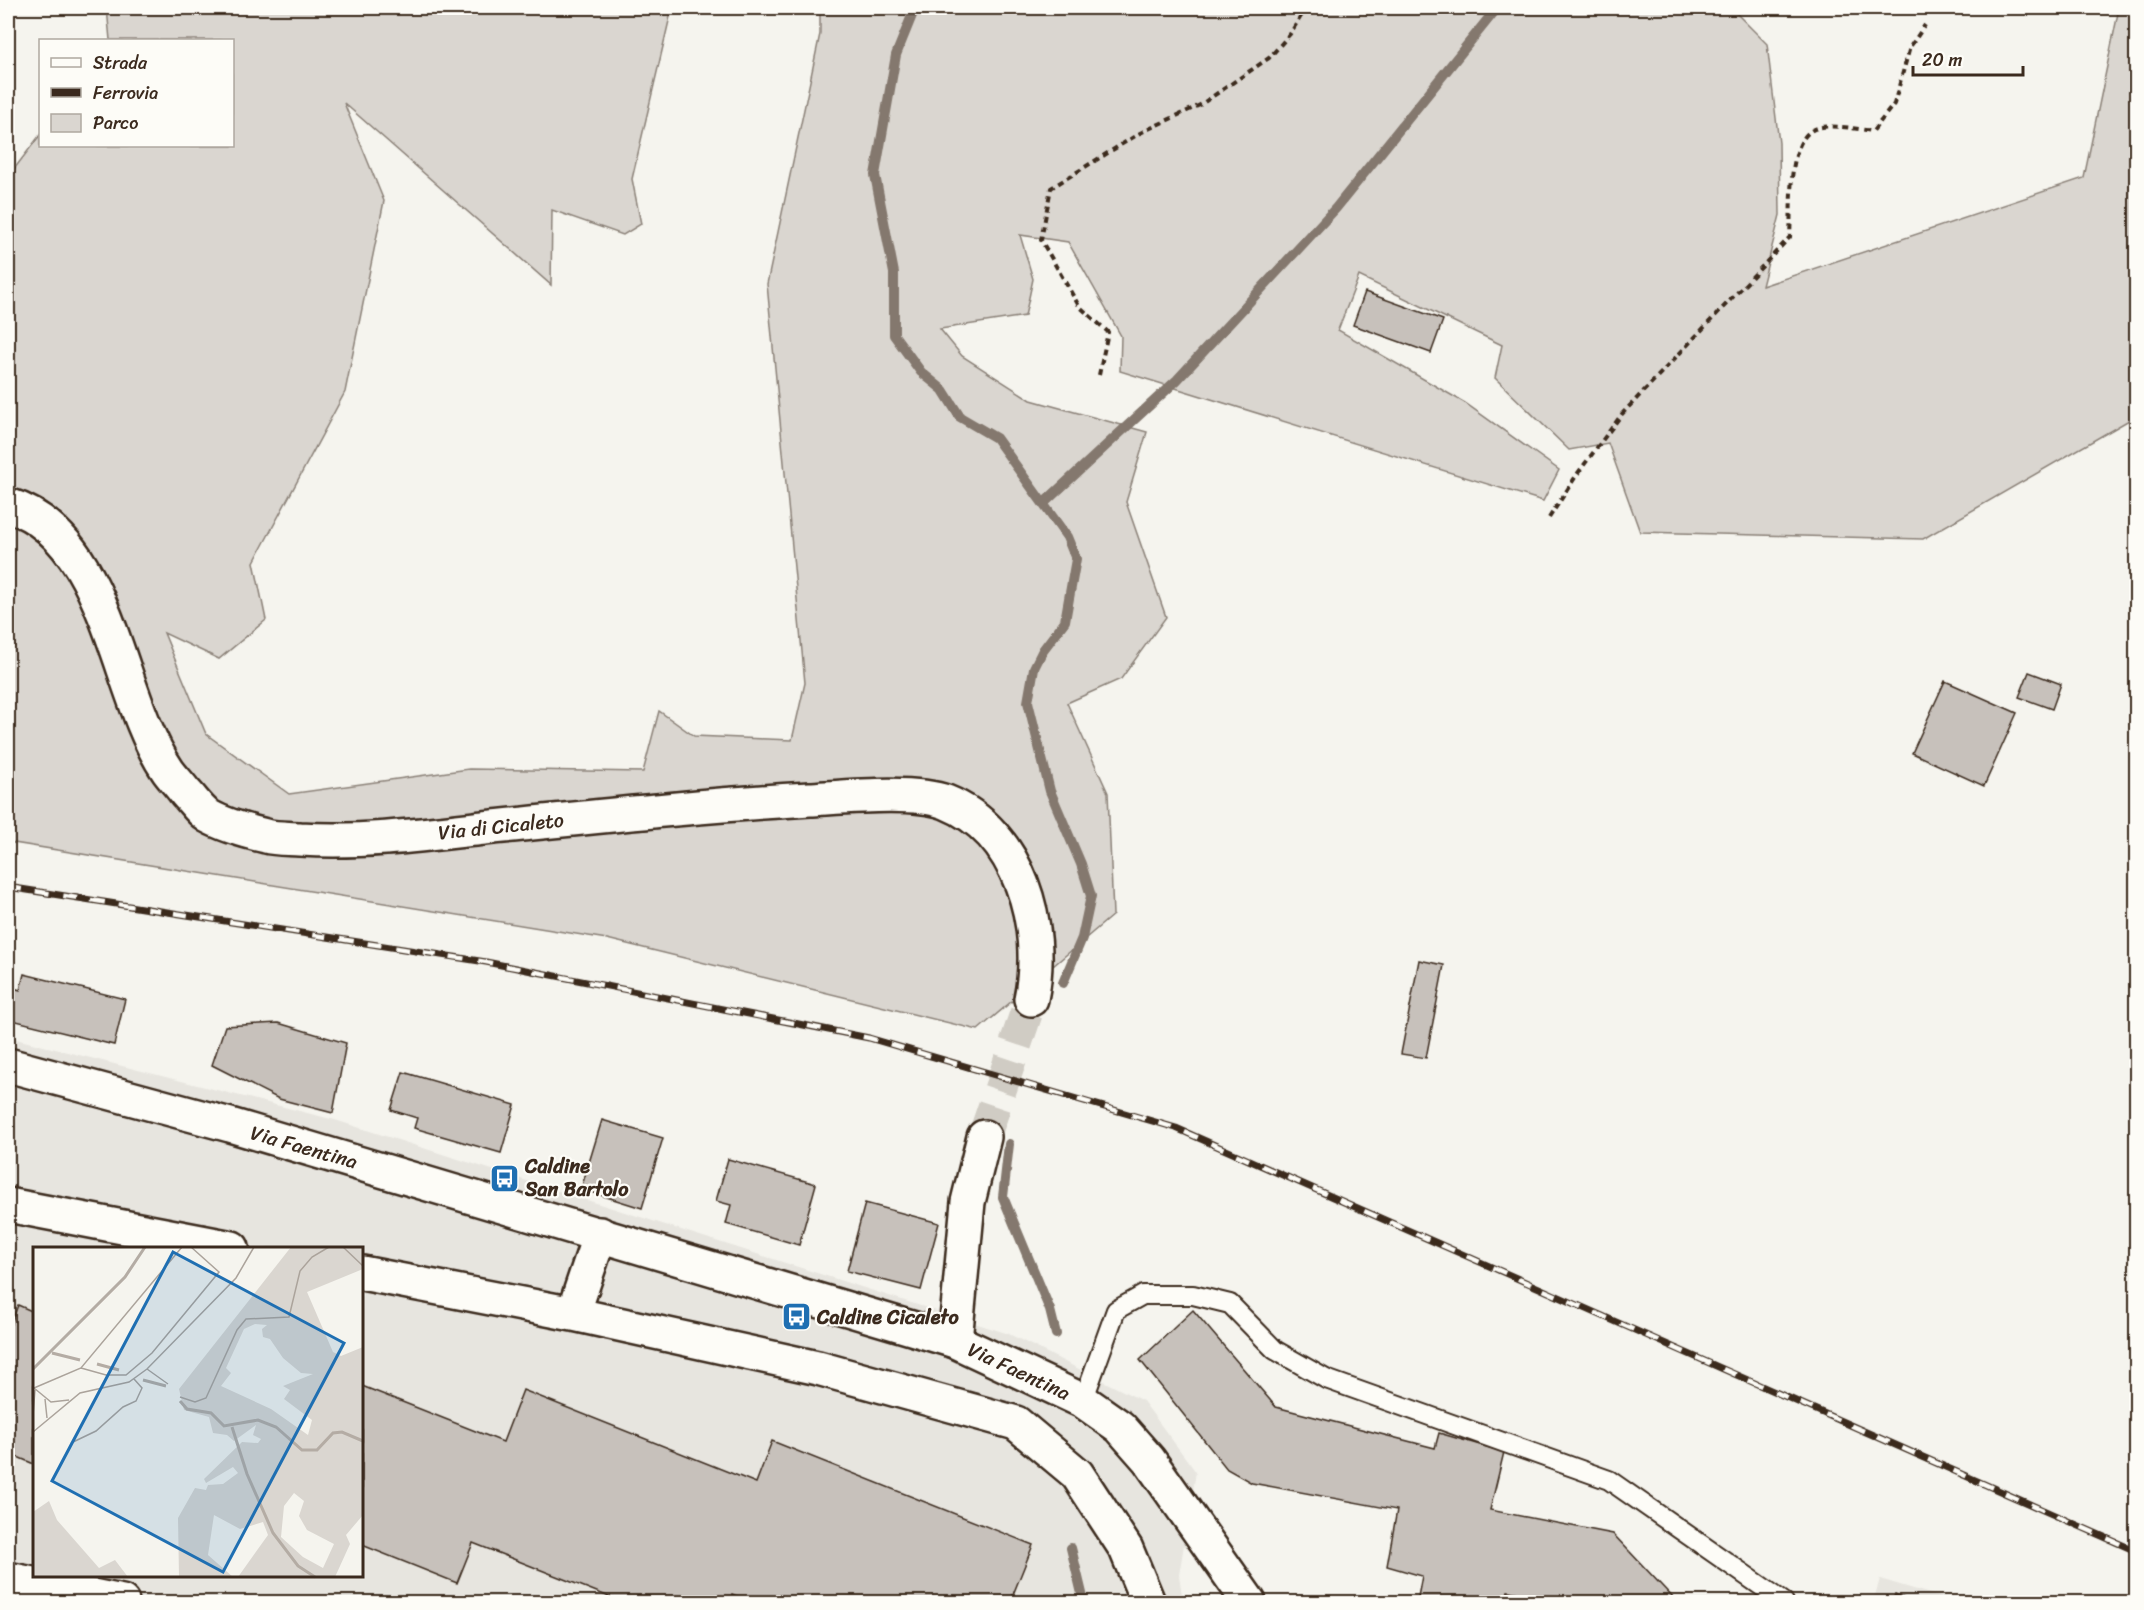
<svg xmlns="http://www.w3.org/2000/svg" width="2144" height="1610" viewBox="0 0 2144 1610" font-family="Sriracha,sans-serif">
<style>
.built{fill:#e7e5df;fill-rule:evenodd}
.green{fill:#dad6d0;stroke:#8a8077;stroke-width:1.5}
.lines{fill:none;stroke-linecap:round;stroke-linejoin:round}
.stream{stroke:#84786e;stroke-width:10}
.building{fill:#c7c1bb;stroke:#3b2a1e;stroke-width:1.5}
.minor-tunnel{stroke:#d0ccc4;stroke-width:33;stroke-dasharray:33 16;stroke-linecap:butt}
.service-casing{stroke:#3b2a1e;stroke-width:22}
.minor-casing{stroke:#3b2a1e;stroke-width:38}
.primary-casing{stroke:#3b2a1e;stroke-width:38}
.path{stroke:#3b2a1e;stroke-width:4;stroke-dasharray:6 4.5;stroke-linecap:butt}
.service{stroke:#fdfcf7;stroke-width:18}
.minor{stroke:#fdfcf7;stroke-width:33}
.primary{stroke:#fdfcf7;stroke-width:33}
.rail-casing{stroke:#3b2a1e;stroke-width:7}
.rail{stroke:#fdfcf7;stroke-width:4.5;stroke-dasharray:14;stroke-linecap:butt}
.labels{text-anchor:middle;stroke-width:4.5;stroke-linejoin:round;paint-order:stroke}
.street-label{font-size:20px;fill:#3b2a1e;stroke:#fdfcf7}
.poi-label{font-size:20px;font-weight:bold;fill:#3b2a1e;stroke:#fdfcf7;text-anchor:start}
.inset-river{fill:none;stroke:#b4aca4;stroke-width:3}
.inset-road{fill:none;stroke:#aba39b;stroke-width:1.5}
.view{fill:#1f6fb2;fill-opacity:0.15;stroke:#1f6fb2;stroke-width:3}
.inset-edge{fill:none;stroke:#3b2a1e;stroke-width:3}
</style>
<rect width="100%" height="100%" fill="#f5f4ee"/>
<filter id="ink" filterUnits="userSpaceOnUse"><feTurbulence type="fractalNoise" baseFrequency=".0167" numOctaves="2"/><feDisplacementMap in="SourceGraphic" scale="12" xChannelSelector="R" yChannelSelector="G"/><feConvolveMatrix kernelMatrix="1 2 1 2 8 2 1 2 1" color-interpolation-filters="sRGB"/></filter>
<g filter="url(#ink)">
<path class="built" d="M8,1037L335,1120L1009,1334L1143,1401L1196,1472L1179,1575L1183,1602H8ZM34,1248H362V1576H34Z
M1880,1579L1957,1602H1873Z"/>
<path class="green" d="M107,8H672L632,179L641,224L623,235L552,210L551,285L344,103L384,201L345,392L254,562L266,620L219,659L164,633L206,734L289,794L469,769L643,772L659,711L694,736L792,740L805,683L767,284L820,34V8H1731L1767,44L1779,143L1780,215L1762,286L2084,178L2119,8H2136V416L1923,539L1640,532L1608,443L1569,450L1495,378L1502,345L1359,276L1338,330L1465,403L1559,470L1543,501L1120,371L1121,336L1068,242L1020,235L1033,279L1025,316L940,329L962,356L1031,400L1147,432L1126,502L1166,617L1121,679L1067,703L1108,793L1113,915L978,1030L607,939L8,842V177L40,135V146H232V40H110Z"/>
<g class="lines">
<path class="stream" d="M915,8L896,55L875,175L894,273V335L921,372L943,390L960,417L996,438L1067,537L1076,559L1065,621L1043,650L1034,668L1028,702L1050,791L1081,864L1091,896L1082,938L1063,983
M1044,503L1177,380L1336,208L1497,8
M1009,1144L1003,1197L1050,1310L1056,1334
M1071,1548L1084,1602"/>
</g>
<path class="building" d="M1365,292L1443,320L1431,353L1353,325Z
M2029,672L2061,684L2052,709L2019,697Z
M1945,681L2017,713L1984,786L1912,753Z
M1419,960L1444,965L1426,1058L1401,1054Z
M24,974L125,999L114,1045L8,1019V986L20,990Z
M278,1023L346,1043L333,1113L279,1099L212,1065L225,1026Z
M403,1072L515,1105L501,1153L414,1128L417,1118L391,1110Z
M602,1120L663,1138L642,1208L581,1189Z
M728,1159L816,1184L799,1245L726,1224L731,1205L716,1201Z
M865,1203L939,1223L921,1290L847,1271Z
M18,1305L34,1312V1464L8,1453V1331Z
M1193,1310L1276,1407L1435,1448L1439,1433L1504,1452L1490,1510L1613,1534L1677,1602H1565L1508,1591L1506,1602H1417L1422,1576L1387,1566L1397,1510L1252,1483L1227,1469L1140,1360Z
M362,1386L503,1442L523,1390L756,1483L772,1441L1033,1545L1010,1602H752L732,1594L729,1602H622L473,1543L457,1583L362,1545Z
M1895,1594L1911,1602H1892Z"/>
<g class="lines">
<path class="minor-tunnel" d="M984,1137L1031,999"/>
<defs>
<path id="service" d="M1083,1401L1116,1310L1143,1295H1193L1230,1304L1275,1350L1326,1379L1609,1480L1784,1602"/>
<path id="minor" d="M8,505C111,536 115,694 168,771C173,778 180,785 185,792C192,799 200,811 208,816C224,825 249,832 266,836C277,839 289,838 300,839C361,843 423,835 484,828C593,817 701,805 810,799C845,797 915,790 946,802C1020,832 1046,926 1031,999
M8,1205L232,1248
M362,1273L573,1314L818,1368L1016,1423L1077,1474L1126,1549L1148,1602
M573,1314L600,1234
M955,1341L968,1202L984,1137
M8,1579L122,1602"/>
<path id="primary" d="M8,1065L230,1125L955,1341L1083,1401L1120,1427L1149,1460L1249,1602"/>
</defs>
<use href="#service" class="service-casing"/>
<use href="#minor" class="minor-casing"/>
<use href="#primary" class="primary-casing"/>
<path class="path" d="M1099,375L1108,332L1079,306L1041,240L1051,188L1140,133L1200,105L1269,58L1290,34L1306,8
M1549,518L1578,473L1622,414L1790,237C1792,209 1785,138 1817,128C1833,124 1857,129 1873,131L1894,104L1910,47L1925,25"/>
<use href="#service" class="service"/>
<use href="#minor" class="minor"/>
<use href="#primary" class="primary"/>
<defs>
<path id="rail" d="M8,887L486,962L869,1038L1176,1128L2136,1551"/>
</defs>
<use href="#rail" class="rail-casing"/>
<use href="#rail" class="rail"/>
</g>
</g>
<defs>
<symbol id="bus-square" viewBox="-11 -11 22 22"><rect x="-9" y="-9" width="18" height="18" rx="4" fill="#1f6fb2" stroke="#fdfcf7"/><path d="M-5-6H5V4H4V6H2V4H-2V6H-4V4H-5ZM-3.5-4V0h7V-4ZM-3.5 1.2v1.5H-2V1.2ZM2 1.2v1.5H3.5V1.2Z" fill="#fff"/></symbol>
</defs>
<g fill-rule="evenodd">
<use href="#bus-square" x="488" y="1162" width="33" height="33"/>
<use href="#bus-square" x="780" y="1300" width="33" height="33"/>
</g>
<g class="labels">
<g class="street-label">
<text transform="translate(501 826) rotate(-6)" y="7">Via di Cicaleto</text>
<text transform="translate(304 1147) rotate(16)" y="7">Via Faentina</text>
<text transform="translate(1019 1371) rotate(25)" y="7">Via Faentina</text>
</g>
<g class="poi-label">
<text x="525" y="1173">Caldine<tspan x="525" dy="23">San Bartolo</tspan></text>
<text x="817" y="1324">Caldine Cicaleto</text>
</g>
</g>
<g transform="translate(33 1247)">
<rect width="330" height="330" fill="#f5f4ee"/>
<path d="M258,0H330V22L274,45L300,105L308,109L330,100V268L313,288L317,297L302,330H205L235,288L230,275L207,282L181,268L175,308L200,330H146L145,271L162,241L173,243L175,238L190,237L205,226L200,220L173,236L171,232L209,195L225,196L228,192L220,188L223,178L201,194L194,188L180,186L176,170L151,163L146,142ZM222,77L234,78L229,82L230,90L237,92L250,111L268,126L280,127L250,139L257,143L251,152L279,173L275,188L238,162L188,139L198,126L193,121L211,82ZM261,246L271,254L266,269L274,283L301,297L290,321L270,310L248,290L251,259ZM16,254L24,273L66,321L82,313L95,330H0V265Z" fill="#dad6d0" fill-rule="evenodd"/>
<path class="inset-river" d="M19,106L47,113M64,117L86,123M0,122L92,30L112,0M110,133L133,139M147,154L154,162L178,166L191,179L225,173L243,180L269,203H284L300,186L309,185L330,194M199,180L214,227L240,286L265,319L282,330"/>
<path class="inset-road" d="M310,0L330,19M48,121L73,128H93L119,106L186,25L158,0M114,122L135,137M1,141L48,121L149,0M1,141L18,155L36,153M147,150L162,155L173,151L204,83L213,72L256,70L267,24L279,10L296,0M12,152L14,171M0,168L2,143M0,185L47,146L96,135L114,122L203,31L221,0M38,196L63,184L90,160L103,154L109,141L101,132"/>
<path class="view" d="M140,5L311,96L190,325L19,234Z"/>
<rect width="330" height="330" class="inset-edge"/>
</g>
<rect width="2144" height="1610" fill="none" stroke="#fdfcf7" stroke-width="30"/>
<rect x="15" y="15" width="2114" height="1580" fill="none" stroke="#3b2a1e" stroke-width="2" filter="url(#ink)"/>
<rect x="39" y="39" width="195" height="108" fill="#fdfcf7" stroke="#afa8a0" stroke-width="1.5"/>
<rect x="51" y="58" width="30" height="9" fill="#fdfcf7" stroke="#afa8a0" stroke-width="1.5"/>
<text x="93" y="69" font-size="18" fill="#3b2a1e">Strada</text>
<rect x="51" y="88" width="30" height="9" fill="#3b2a1e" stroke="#afa8a0" stroke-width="1.5"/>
<text x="93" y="99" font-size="18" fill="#3b2a1e">Ferrovia</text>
<rect x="51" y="114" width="30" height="18" fill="#dad6d0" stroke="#afa8a0" stroke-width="1.5"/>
<text x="93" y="129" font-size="18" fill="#3b2a1e">Parco</text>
<path d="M1913 66v9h110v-9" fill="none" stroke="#3b2a1e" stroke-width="3"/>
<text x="1922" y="66" font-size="18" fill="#3b2a1e" stroke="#fdfcf7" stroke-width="4.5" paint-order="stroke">20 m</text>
</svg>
